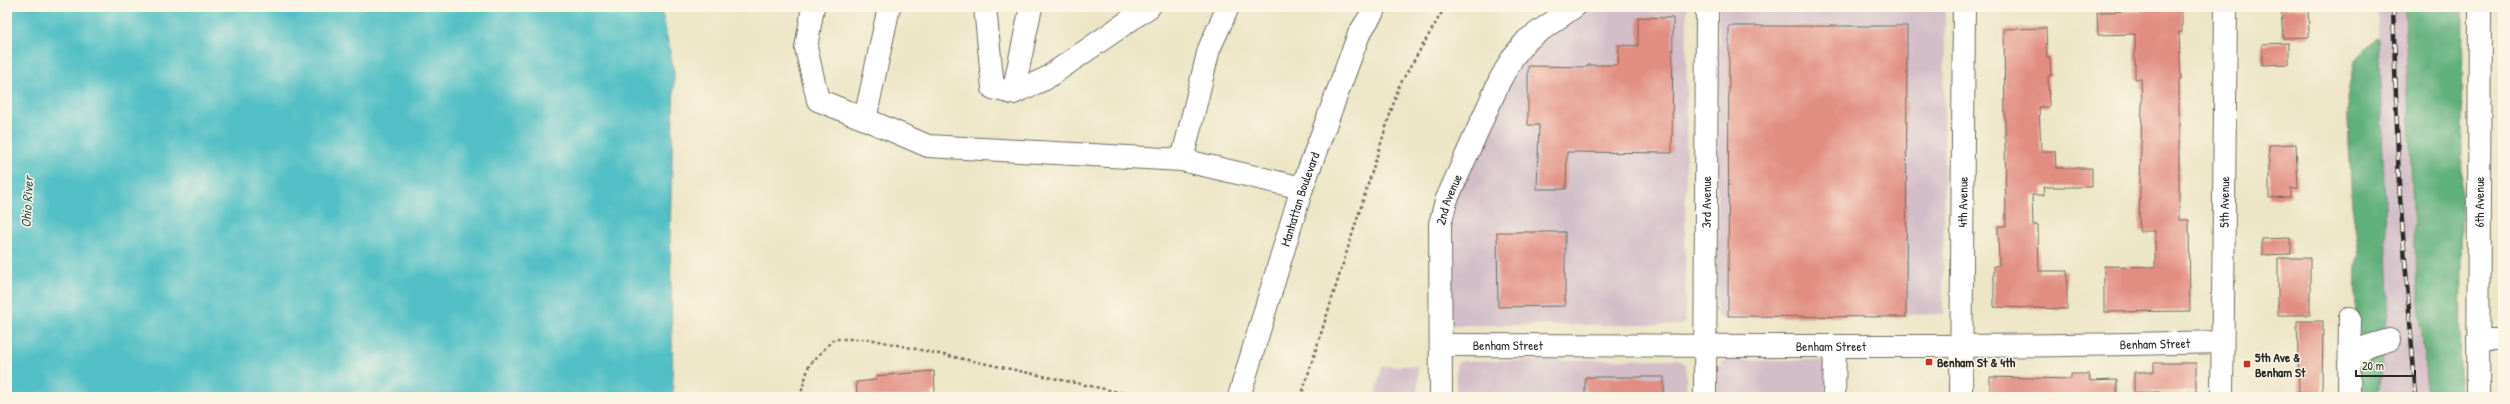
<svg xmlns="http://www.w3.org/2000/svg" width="2510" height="404" viewBox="0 0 2510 404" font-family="'Patrick Hand',sans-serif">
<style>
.industrial{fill:#d2bdc8}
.forest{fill:#61b07c;stroke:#466e54}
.water{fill:#51bfc5;stroke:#3e7578}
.building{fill:#e18d81}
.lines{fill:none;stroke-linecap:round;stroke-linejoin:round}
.minor-casing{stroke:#6f6c61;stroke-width:24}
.path{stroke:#6f6c61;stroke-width:2.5;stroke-dasharray:3 3;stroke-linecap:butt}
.minor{stroke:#fff;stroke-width:22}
.rail-casing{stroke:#2b2b2b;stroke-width:4.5}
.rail{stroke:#fcf5e5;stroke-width:3;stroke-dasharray:9;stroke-linecap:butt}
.poi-dot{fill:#c8321e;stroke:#fcf5e5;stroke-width:1.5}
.labels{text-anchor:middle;stroke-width:3;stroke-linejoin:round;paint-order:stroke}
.street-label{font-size:13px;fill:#2b2b2b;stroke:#fcf5e5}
.poi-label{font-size:13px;font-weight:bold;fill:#2b2b2b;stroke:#fcf5e5;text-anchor:start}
.water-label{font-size:14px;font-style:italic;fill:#365759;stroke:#fcf5e5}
</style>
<rect width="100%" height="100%" fill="#fcf5e5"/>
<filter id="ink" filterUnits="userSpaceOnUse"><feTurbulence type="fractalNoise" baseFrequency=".025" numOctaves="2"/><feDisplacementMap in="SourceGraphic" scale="8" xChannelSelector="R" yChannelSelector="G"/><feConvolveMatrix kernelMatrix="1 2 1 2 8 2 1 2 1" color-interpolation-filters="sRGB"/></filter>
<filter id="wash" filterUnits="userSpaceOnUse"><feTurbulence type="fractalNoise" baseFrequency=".012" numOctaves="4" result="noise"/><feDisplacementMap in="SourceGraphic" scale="16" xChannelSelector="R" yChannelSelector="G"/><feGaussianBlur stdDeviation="0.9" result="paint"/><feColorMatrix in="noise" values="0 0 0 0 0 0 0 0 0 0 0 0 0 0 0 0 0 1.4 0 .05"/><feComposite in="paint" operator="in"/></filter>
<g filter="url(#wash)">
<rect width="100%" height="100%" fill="#ece5c6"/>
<path class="industrial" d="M1589,7H1687L1685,322L1681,325H1445L1448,231L1456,195L1485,123L1530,47Z
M1719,7H1945L1943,314L1716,318Z
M2377,7H2405L2409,167L2421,341L2428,397H2378L2389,298Z
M1677,359L1686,365V397H1456V365L1461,361Z
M1826,360V397H1717V368L1723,361Z
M1382,366H1418V397H1375Z"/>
<path class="forest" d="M2405,7H2463L2460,397H2428C2413,267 2409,137 2405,7Z
M2378,37L2389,298L2384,335L2355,347L2356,263L2359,254L2352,206L2347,98L2354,61Z
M2383,347L2378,397H2354C2354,368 2355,359 2383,347Z"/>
<path class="water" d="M7,7H661L674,73L670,234L673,397H7Z"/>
<g id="blocks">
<path class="building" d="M2142,7H2182V32H2179L2181,79H2179V220H2189L2190,311L2104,312V266L2155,267V231H2139L2142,103L2141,79H2135V34L2098,35L2097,12L2142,11Z
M2308,8L2309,37L2283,38L2281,9Z
M1638,17L1673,18L1672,153L1567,152L1566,189H1537L1539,125H1528V66L1588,67V65H1618L1619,45L1638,46Z
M1729,26H1907L1906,317L1728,316Z
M2046,28L2047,57H2050L2051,76H2048L2049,107H2039L2041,151H2055L2056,168H2092V187H2043L2044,195H2032L2033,225H2038L2039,271H2067V309L1994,307V266L1999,265L1998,226H2006L2004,29Z
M2289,43V64L2262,65V44Z
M2296,144L2298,188H2291V197L2269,198V145Z
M1497,232H1565V306L1498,307Z
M2291,238V254L2262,255V239Z
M2278,258H2310V315H2278Z
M2297,321H2323L2322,393H2299Z
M2154,363H2196V392H2134V372H2154Z
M934,371L935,391L931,393L932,397H857L856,382L876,380V376Z
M2071,374H2089L2090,381L2117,380V397H1990V377L2071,379Z
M1585,377H1664V397H1585Z"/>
</g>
</g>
<g filter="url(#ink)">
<use href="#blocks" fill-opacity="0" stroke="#6f6c61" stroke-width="1"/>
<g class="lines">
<defs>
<g id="minor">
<path d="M813,7L806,48L818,100L865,119"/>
<path d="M889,7L865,119L928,146L1182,160L1302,188"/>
<path d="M985,7L993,88L1013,93L1045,79L1149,7"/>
<path d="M1013,93L1031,7"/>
<path d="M1182,160L1209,49L1228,7"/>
<path d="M2478,340H2503"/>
<path id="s1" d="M1441,345C1701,345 1962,349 2222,342"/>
<path d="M2349,364L2365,347L2389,340"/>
<path id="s2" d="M1239,397L1302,188L1359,34L1376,7"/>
<path id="s3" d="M1441,397L1440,224L1446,201L1500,80L1513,57L1527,40L1574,7"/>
<path id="s4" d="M1705,397L1707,7"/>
<path d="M1834,397L1835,347"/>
<path id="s5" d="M1961,397L1964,7"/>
<path id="s6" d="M2222,397L2226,7"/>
<path d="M2349,397L2350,318"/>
<path id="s7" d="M2478,397L2480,7"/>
</g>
</defs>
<use href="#minor" class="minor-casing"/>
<path class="path" d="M800,397L809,365L834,339H869L1142,397
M1301,397L1399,86L1445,7"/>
<use href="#minor" class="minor"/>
<defs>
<path id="rail" d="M2393,7L2399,185L2416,397"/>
</defs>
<use href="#rail" class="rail-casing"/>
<use href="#rail" class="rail"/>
</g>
</g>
<g class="poi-dot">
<rect x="1925" y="358" width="8" height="8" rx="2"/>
<rect x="2243" y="360" width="8" height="8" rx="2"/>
</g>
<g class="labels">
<g class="street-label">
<text dy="5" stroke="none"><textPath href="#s2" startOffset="207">Manhattan Boulevard</textPath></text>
<text dy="5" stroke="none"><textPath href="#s3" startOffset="199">2nd Avenue</textPath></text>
<text dy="5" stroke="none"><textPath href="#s4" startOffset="195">3rd Avenue</textPath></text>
<text dy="5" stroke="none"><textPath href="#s5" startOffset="195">4th Avenue</textPath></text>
<text dy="5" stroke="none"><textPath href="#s6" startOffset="195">5th Avenue</textPath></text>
<text dy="5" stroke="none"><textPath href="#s7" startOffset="195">6th Avenue</textPath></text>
<text dy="5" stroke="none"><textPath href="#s1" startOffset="714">Benham Street</textPath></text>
<text dy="5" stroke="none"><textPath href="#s1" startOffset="67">Benham Street</textPath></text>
<text dy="5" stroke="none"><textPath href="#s1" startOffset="390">Benham Street</textPath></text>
</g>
<g class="poi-label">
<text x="2255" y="362">5th Ave &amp;<tspan x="2255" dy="15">Benham St</tspan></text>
<text x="1937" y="367">Benham St &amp; 4th</text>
</g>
<g class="water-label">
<text transform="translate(27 202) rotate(-87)" y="5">Ohio River</text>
</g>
</g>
<rect width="2510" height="404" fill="none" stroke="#fcf5e5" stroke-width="24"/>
<path d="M2356 370v6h59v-6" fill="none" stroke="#2b2b2b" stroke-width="2"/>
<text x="2362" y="370" font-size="12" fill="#2b2b2b" stroke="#fcf5e5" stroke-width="3" paint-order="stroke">20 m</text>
</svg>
